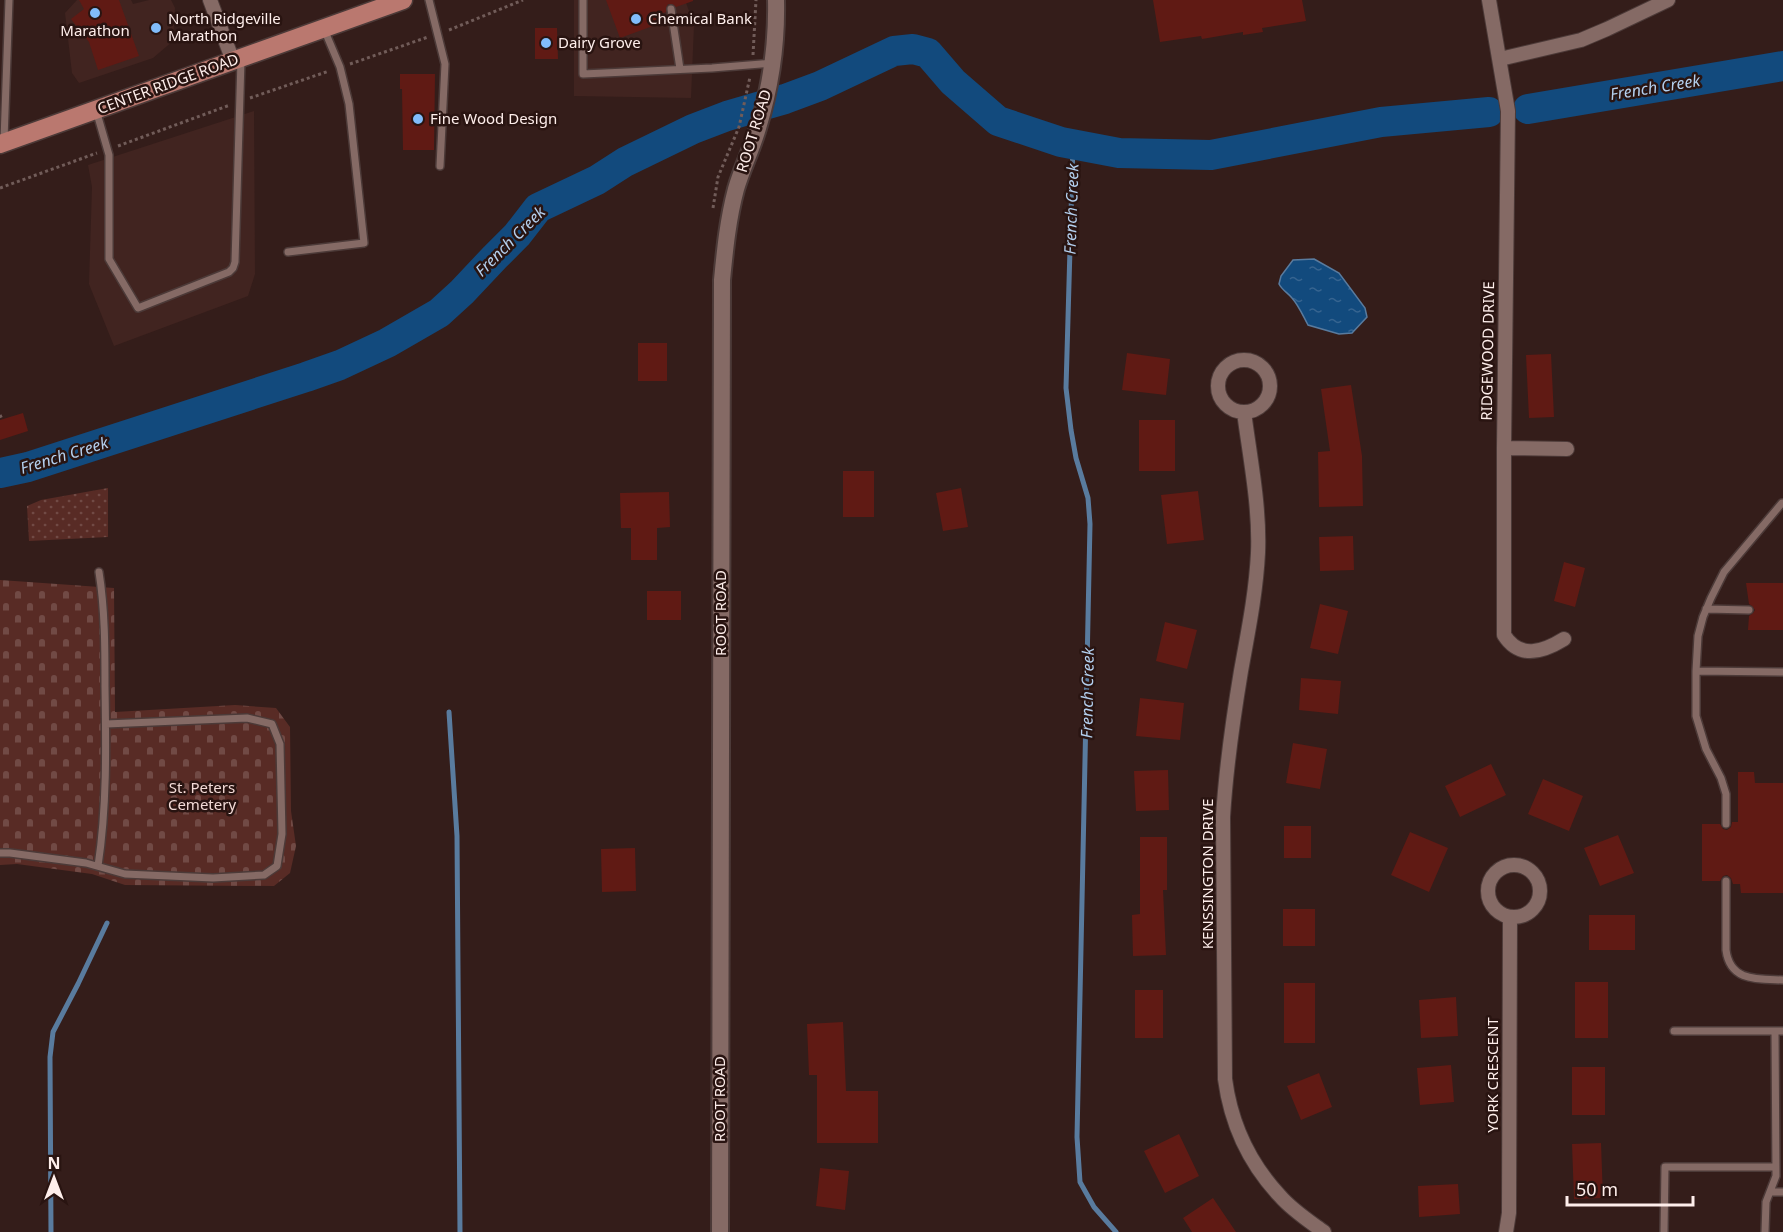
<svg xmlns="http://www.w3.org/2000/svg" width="1783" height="1232" viewBox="0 0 1783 1232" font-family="'Noto Sans',sans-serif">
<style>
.built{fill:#412420}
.grass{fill:url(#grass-dots)}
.cemetery{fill:url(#cemetery-stones)}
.water{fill:url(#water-ripples);stroke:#597b9e;stroke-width:1.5}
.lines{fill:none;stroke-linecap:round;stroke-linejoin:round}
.stream{stroke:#597b9e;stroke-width:5}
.river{stroke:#124a7d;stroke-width:30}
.building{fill:#601a14}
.service-casing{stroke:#4c3a38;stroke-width:10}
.minor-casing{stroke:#4c3a38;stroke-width:16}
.tertiary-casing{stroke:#4c3a38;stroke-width:20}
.primary-casing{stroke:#4c3a38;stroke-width:21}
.path{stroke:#715c59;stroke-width:3;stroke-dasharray:3 3;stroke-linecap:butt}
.service{stroke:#856a65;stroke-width:7}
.minor{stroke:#856a65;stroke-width:14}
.tertiary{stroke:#856a65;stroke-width:16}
.primary{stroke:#ba786f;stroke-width:18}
.poi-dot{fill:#81bcfa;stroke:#291411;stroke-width:2}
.labels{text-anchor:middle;stroke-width:5;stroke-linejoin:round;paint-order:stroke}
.poi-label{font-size:15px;fill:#feeeeb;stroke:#291411;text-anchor:start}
.street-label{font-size:15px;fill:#feeeeb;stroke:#291411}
.park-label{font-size:15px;fill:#f2dad6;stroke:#291411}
.water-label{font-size:16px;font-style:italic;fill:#b4d0ef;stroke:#291411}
</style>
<defs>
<pattern id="grass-dots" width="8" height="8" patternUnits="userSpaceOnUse" patternTransform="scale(1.5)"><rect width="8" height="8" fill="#582b25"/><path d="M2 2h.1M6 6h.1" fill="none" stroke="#714a45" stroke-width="1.8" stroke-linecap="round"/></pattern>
<pattern id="cemetery-stones" width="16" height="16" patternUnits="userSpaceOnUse" patternTransform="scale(1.5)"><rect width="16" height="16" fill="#582b25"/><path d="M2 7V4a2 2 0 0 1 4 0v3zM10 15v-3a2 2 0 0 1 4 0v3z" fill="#714a45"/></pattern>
<pattern id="water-ripples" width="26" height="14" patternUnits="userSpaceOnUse" patternTransform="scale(1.5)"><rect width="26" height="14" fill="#124a7d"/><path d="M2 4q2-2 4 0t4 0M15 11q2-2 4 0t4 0" fill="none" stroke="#366490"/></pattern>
</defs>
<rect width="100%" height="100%" fill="#341d1a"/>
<path class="built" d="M77,0H131L133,4L149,0H171L175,8L173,41L153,58L79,83L72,73L65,13Z
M574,0H685L694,25L691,98L574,96Z
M254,111L255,274L248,296L114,346L89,284L92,187L88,165Z"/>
<path class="grass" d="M108,488V537L29,541L27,506L41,500Z"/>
<path class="cemetery" d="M0,580L114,588L115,712L235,705L276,708L290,727L291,811L296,846L290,873L274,886L125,885L92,874L17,864L0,865Z"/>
<path class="water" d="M1314,259L1339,273L1365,308L1367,317L1352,333L1339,334L1308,325C1303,316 1299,306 1292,298C1288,293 1282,290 1279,284L1281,276L1293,260Z"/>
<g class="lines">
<path class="stream" d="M1073,144L1066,388L1071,430L1076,458L1088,498L1090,524L1077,1137L1080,1182L1094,1207L1116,1232
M449,712L457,836L460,1232
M51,1232L50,1057L53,1032L78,984L107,923"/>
<path class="river" d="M1528,109L1783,66
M0,473L28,467L306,377L340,365L387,343L439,313L462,292L495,257L517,235L538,208L597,180L625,162L693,129L727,116L785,99L820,86L894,51L913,49L928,53L953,82L998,121L1061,142L1119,153L1211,155L1381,122L1489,112"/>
</g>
<path class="building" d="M79,0H119L139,56L98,70L89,42L71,19L84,9Z
M606,0H693V1L676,7L672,4H668L666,8V12L658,15L661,23L620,38Z
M1153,0H1302L1306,21L1262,28L1263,32L1243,35V32L1202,39L1201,36L1160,42Z
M535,28H557L558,59H535Z
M400,74H435L434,150H403L402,89H400Z
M638,343H667V381H638Z
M1127,353L1170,359L1166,395L1122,390Z
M1551,354L1554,417L1529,418L1526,355Z
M1351,385L1362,456L1363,506L1319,507L1318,452L1330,451L1321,389Z
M23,413L28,431L0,440V420Z
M1139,420H1175V471H1139Z
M843,471H874V517H843Z
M961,488L968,527L943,531L936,493Z
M1198,491L1204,540L1167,544L1161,495Z
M669,492L670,527L657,528V560H631V528H621L620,493Z
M1353,536L1354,570L1320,571L1319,537Z
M1564,562L1585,568L1575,607L1554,601Z
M1746,583H1783V630H1748L1749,616L1753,613L1755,610L1752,606L1749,604Z
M647,591H681V620H647Z
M1320,604L1348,611L1338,654L1310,648Z
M1165,622L1197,630L1187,669L1156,661Z
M1301,678L1341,681L1338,714L1299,710Z
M1140,698L1184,703L1180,740L1136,736Z
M1293,743L1327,749L1320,789L1286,783Z
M1491,764L1506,795L1460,817L1445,786Z
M1168,770L1169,810L1136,811L1134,771Z
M1738,772H1754L1755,783H1783V893H1741L1740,884H1733L1731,878L1727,875L1723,876L1720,881H1702V824H1720L1723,829L1727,830L1731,827L1732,822H1738Z
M1543,779L1583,796L1569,831L1528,814Z
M1284,826H1311V858H1284Z
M1410,832L1448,848L1429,892L1391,875Z
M1618,835L1634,873L1600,886L1584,848Z
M1140,837H1167V890H1163L1166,955L1133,956L1132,915L1140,914Z
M635,848L636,891L602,892L601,849Z
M1283,909H1315V946H1283Z
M1589,915H1635V950H1589Z
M1575,982H1608V1038H1575Z
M1284,983H1315V1043H1284Z
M1135,990H1163V1038H1135Z
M1456,997L1458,1036L1421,1038L1419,1000Z
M843,1022L846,1091H878V1143H817V1075H809L807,1024Z
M1451,1065L1454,1102L1420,1105L1417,1068Z
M1572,1067H1605V1115H1572Z
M1319,1073L1332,1107L1301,1120L1287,1086Z
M1179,1134L1199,1176L1165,1193L1144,1151Z
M1601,1143L1603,1198L1574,1199L1572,1144Z
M820,1168L849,1171L845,1210L816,1206Z
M1458,1184L1460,1214L1419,1217L1418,1186Z
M1213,1198L1236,1232H1192L1183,1218Z"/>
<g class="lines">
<defs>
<path id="service" d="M429,0L445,64L440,166
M583,0V74L712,68L773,63
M671,9L680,69
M96,110L109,155V259L138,308L229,272L233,268L235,262L241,60
M4,140L9,0
M288,252L364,243L349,104L340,67L324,29
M1706,609L1749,610
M1696,671L1783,672
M1726,824V794L1721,778L1706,749L1696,716V671L1698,636L1703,617L1711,598L1724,572L1782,503H1783
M0,853H10L86,863L125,874L213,878L264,875L277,866L282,834L280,744L272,724L247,718L106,724
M98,866C107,807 106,747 105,687C105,648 105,610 99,572
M1726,881V950C1730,982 1758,979 1783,980
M1674,1031H1775
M1770,1192H1783
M1664,1232L1665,1167H1776
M1765,1232L1766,1202L1776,1176L1775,1031H1783"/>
<path id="minor" d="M210,0L233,61
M1489,0L1508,111L1504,448V635C1520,660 1543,652 1564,639
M1500,59L1581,40L1607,29L1668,0
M1218 386a26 26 0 1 1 52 0a26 26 0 1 1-52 0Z
M1244,412C1250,458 1260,507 1258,553C1256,593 1248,632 1241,671C1233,719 1226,768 1223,817L1225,1079C1231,1124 1249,1163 1280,1196C1292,1210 1309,1221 1324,1232
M1504,448L1567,449
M1488 891a26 26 0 1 1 52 0a26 26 0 1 1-52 0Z
M1506,1232L1509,1213L1510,917"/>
<path id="tertiary" d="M720,1232L722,280C725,249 728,219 736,189C742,168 752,149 758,128C771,86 777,43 776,0"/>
<path id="primary" d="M0,144L403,0"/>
</defs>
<use href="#service" class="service-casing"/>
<use href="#minor" class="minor-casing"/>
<use href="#tertiary" class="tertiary-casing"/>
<use href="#primary" class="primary-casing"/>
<path class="path" d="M449,30L523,0
M753,55L756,0
M350,64L428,37
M250,98L329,71
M118,146L230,105
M0,188L97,153
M713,208L718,177L739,127L750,77
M0,415L2,419"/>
<use href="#service" class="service"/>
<use href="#minor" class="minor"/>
<use href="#tertiary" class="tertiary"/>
<use href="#primary" class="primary"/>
</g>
<g class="poi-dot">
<circle cx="95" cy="13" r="6"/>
<circle cx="636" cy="19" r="6"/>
<circle cx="156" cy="28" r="6"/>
<circle cx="546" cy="43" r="6"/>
<circle cx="418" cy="119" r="6"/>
</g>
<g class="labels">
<g class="poi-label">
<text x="168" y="24">North Ridgeville<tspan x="168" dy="17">Marathon</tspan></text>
<text x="648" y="24">Chemical Bank</text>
<text x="95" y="36" text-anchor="middle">Marathon</text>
<text x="558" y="48">Dairy Grove</text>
<text x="430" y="124">Fine Wood Design</text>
</g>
<g class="street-label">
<text transform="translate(168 84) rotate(-20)" y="5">CENTER RIDGE ROAD</text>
<text transform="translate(754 131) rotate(-73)" y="5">ROOT ROAD</text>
<text transform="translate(1488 351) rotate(-89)" y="5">RIDGEWOOD DRIVE</text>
<text transform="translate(721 613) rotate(-90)" y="5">ROOT ROAD</text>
<text transform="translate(1208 874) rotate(-90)" y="5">KENSSINGTON DRIVE</text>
<text transform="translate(1493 1075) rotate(-90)" y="5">YORK CRESCENT</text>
<text transform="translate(720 1099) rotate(-90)" y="5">ROOT ROAD</text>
</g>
<g class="park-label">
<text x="202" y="793">St. Peters<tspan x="202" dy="17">Cemetery</tspan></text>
</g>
<g class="water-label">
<text transform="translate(1655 87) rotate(-9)" y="6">French Creek</text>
<text transform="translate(1071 209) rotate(-88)" y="6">French Creek</text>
<text transform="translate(510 241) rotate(-45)" y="6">French Creek</text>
<text transform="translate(64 455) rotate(-17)" y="6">French Creek</text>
<text transform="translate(1087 693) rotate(-89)" y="6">French Creek</text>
</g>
</g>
<g transform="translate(54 1178)" stroke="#291411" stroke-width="4.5" paint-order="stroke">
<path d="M0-4.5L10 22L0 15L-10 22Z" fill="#feeeeb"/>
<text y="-9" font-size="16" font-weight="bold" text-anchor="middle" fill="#feeeeb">N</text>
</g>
<path d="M1567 1196v9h126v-9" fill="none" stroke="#feeeeb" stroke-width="3"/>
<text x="1576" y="1196" font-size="18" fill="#feeeeb" stroke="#291411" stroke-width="4.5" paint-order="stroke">50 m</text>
</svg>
